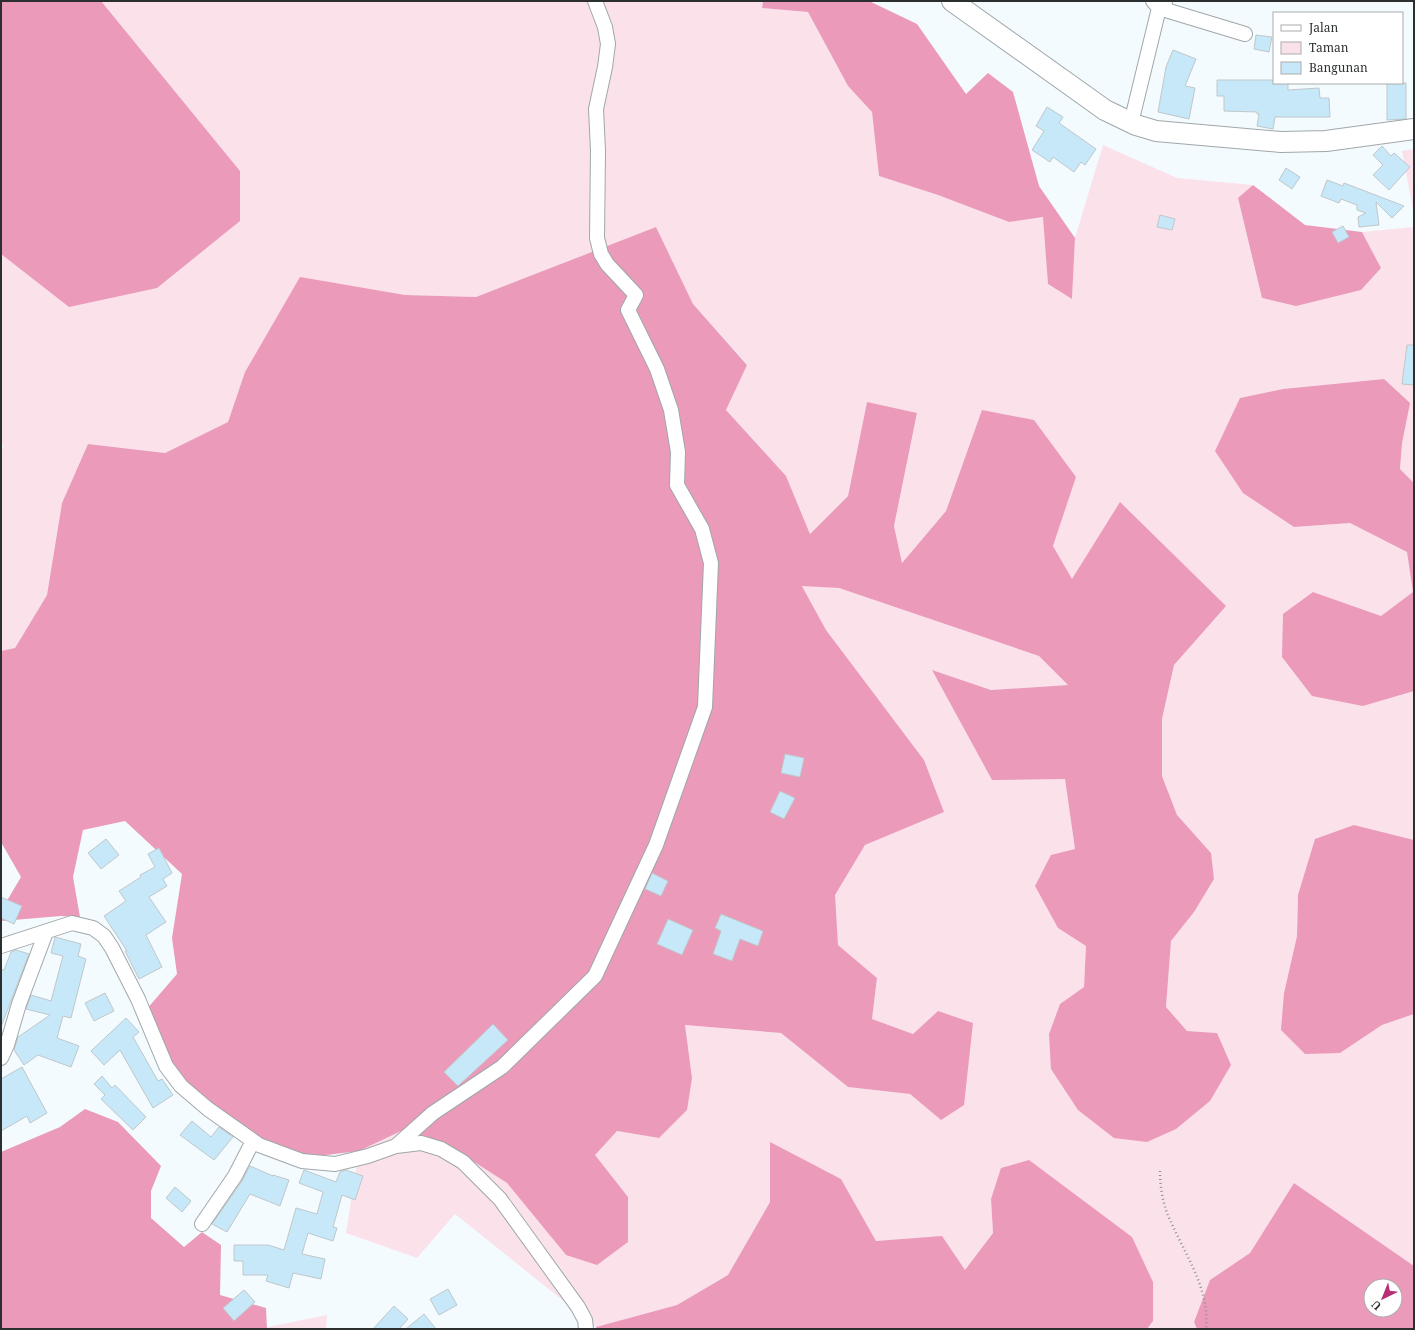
<svg xmlns="http://www.w3.org/2000/svg" width="1415" height="1330" viewBox="0 0 1415 1330" font-family="'Noto Serif',serif">
<style>
.green{fill:#fbe1ea}
.forest{fill:#eb9aba;fill-rule:evenodd}
.building{fill:#c6e8f8;stroke:#c0c7ca}
.lines{fill:none;stroke-linecap:round;stroke-linejoin:round}
.street-casing{stroke:#a0a7aa;stroke-width:16}
.secondary-casing{stroke:#a0a7aa;stroke-width:22}
.path{stroke:#8f9496;stroke-width:2.5;stroke-dasharray:1 3;stroke-linecap:butt}
.street{stroke:#fff;stroke-width:14}
.secondary{stroke:#fff;stroke-width:20}
</style>
<rect width="100%" height="100%" fill="#f4fbff"/>
<path class="green" d="M101,1H763L762,8L808,12L848,86L872,112L879,176L938,195L1009,222L1044,217L1048,284L1072,299L1075,238L1103,145L1177,178L1253,185L1238,199L1262,298L1296,306L1381,268L1362,232L1414,227V483L1400,469L1402,443L1384,379L1283,389L1240,398L1294,527L1350,523L1407,552L1414,592L1381,616L1313,592L1363,706L1414,691V840L1354,825L1298,895L1297,936L1284,993L1340,1053L1382,1025L1414,1014V1266L1294,1183L1250,1253L1210,1280L1194,1322L1197,1329H1147L1153,1321L991,1199L993,1233L965,1270L941,1237L876,1241L841,1179L770,1143V1202L728,1275L677,1305L596,1327L455,1214L417,1258L346,1233L359,1151L401,1130L451,1147L507,1183L566,1255L628,1242V1197L594,1155L617,1131L659,1138L692,1078L685,1025L781,1033L848,1087L910,1094L941,1120L938,1011L913,1034L872,1019L877,978L838,945L834,895L865,845L944,812L924,760L826,630L802,585L839,588L1039,656L1068,685L991,690L932,670L992,780L1065,779L1075,849L1058,928L1086,946L1084,987L1060,1004L1049,1034L1217,1033L1187,1031L1166,1007L1171,941L1194,912L1211,853L1177,815L1162,776V719L1174,665L1225,606L1072,580L1053,546L1076,477L983,410L946,511L902,563L894,526L917,414L867,403L848,496L810,534L786,476L726,410L747,364L693,304L656,227L476,297L405,295L300,278L245,372L228,422L165,453L88,444L62,503L47,595L15,648L1,651V450L4,446L1,445V254L69,307L240,171Z
M1414,149V215L1402,151Z
M327,1315L326,1329H267L268,1327Z"/>
<path class="forest" d="M1,1H101L240,171V221L157,288L69,307L1,254Z
M763,1H869L917,24L966,94L988,73L1013,92L1039,186L1075,238L1072,299L1048,284L1043,217L1009,222L938,195L879,176L872,112L848,86L808,12L762,8Z
M1253,185L1305,225L1362,232L1381,268L1361,290L1296,306L1262,298L1238,198Z
M656,227L693,304L747,365L726,410L786,476L810,534L848,496L867,402L917,413L894,526L902,563L946,511L982,410L1034,420L1076,477L1053,546L1072,579L1120,502L1226,606L1174,665L1162,719V776L1177,815L1211,853L1214,879L1194,912L1171,941L1166,1007L1187,1031L1217,1033L1231,1065L1210,1101L1176,1129L1147,1142L1114,1138L1078,1110L1051,1069L1049,1034L1060,1004L1084,987L1086,946L1058,928L1035,886L1051,855L1075,849L1065,779L992,780L932,670L991,690L1068,685L1039,656L839,588L802,586L826,630L924,760L944,812L865,845L835,895L838,945L877,978L872,1019L913,1034L938,1011L973,1023L964,1105L941,1120L910,1094L848,1087L781,1033L685,1025L692,1078L687,1110L659,1138L617,1131L595,1155L628,1197V1242L597,1265L566,1255L507,1183L451,1147L401,1131L359,1151L302,1158L236,1130L177,1079L146,1010L177,974L172,938L182,874L125,821L83,830L73,877L80,917L61,916L1,921V911L21,877L1,842V651L15,648L47,595L62,503L88,444L165,453L228,422L245,372L300,277L405,295L476,297Z
M1384,379L1410,403L1402,443L1400,469L1414,483V691L1363,706L1312,696L1282,657L1283,614L1313,592L1381,616L1413,592L1407,552L1350,523L1294,527L1243,493L1215,451L1240,398L1283,389Z
M1354,825L1414,840V1014L1382,1025L1340,1053L1305,1054L1281,1030L1284,993L1297,936L1298,895L1315,839Z
M85,1109L118,1122L161,1166L151,1191V1218L184,1247L202,1232L221,1245L220,1295L266,1308L267,1329H1V1152L60,1127Z
M770,1142L841,1179L876,1241L942,1236L965,1270L993,1233L991,1199L1001,1168L1029,1160L1132,1237L1153,1282V1321L1147,1329H596V1327L677,1305L728,1275L770,1202Z
M1294,1183L1414,1266V1329H1197L1194,1322L1210,1280L1250,1253ZM1371,1286H1395V1310H1371Z"/>
<path class="building" d="M1256,35L1272,37L1269,52L1254,49Z
M1173,50L1196,59L1185,86L1195,88L1189,119L1158,112L1166,67Z
M1217,80H1274V83H1288V90L1319,88L1320,98H1329L1330,117H1275L1273,129L1257,126L1259,114H1257V112L1224,111V96H1217Z
M1387,83H1406V119L1387,120Z
M1047,107L1063,117L1059,123L1096,149L1085,165L1081,162L1074,172L1053,157L1050,162L1032,150L1044,131L1036,126Z
M1382,146L1391,156L1394,153L1410,167L1389,190L1373,175L1383,165L1373,155Z
M1286,168L1300,177L1292,189L1279,180Z
M1327,180L1343,186L1344,183L1404,206L1392,218L1376,202L1379,225L1359,227L1358,217L1366,213L1357,210V205L1341,199L1339,203L1321,196Z
M1160,215L1175,219L1172,230L1157,227Z
M1343,226L1349,237L1338,243L1332,232Z
M1407,345H1414V385L1402,384Z
M785,754L804,758L800,777L781,773Z
M780,791L795,798L784,819L770,812Z
M106,839L119,855L101,869L88,853Z
M159,848L172,873L163,879L167,886L149,897L166,922L146,935L162,967L139,979L125,951H127L104,916L126,901L119,891L141,877L140,875L155,867L148,854Z
M652,873L668,881L661,896L645,889Z
M1,897L22,906L14,924L1,918Z
M721,914L763,931L758,946L740,939L732,961L713,954L721,931L715,928Z
M668,919L693,930L682,955L657,944Z
M55,937L81,944L78,956L86,959L71,1018L63,1016L57,1038L79,1046L71,1067L38,1055L24,1065L14,1050L18,1037L50,1015L26,1009L31,995L51,1001L63,956L51,953Z
M16,950L29,954L1,1027V969L4,970L11,952Z
M105,993L114,1011L94,1021L85,1003Z
M126,1018L139,1032L133,1037L158,1081L162,1079L173,1095L153,1108L120,1050L104,1065L91,1051Z
M493,1024L508,1040L458,1086L444,1072Z
M22,1067L47,1113L30,1123L27,1116L1,1131V1079Z
M102,1076L112,1088L115,1085L146,1117L133,1130L101,1099L105,1095L94,1084Z
M192,1121L211,1137L219,1127L233,1137L214,1160L180,1135Z
M250,1166L273,1176V1175L289,1180L280,1206L250,1194L227,1232L212,1224L242,1181Z
M304,1170L336,1182L340,1172L346,1170L363,1176L355,1200L342,1195L333,1227L337,1228L333,1241L308,1233L302,1254L325,1259L321,1279L293,1273L289,1288L266,1281L268,1275H243V1261H234V1245H268L284,1250L296,1208L317,1214L323,1192L299,1183Z
M175,1187L191,1201L182,1212L166,1198Z
M448,1289L457,1305L439,1315L430,1299Z
M244,1290L255,1302L234,1321L223,1308Z
M394,1306L408,1319L399,1329H373Z
M424,1314L436,1329H406Z"/>
<g class="lines">
<defs>
<path id="street" d="M1165,2L1159,8L1245,34
M1131,123L1159,8L1153,1
M1,946L72,923L93,928L104,936L112,948L138,999L166,1066L181,1086L208,1109L259,1145L302,1161L335,1164L368,1156L396,1146L421,1143L441,1149L463,1162L500,1199L578,1307L585,1320L586,1329
M1,1058L7,1045L19,1004L46,932
M396,1146L433,1113L502,1067L595,976L656,845L705,707L711,563L702,529L677,485L678,452L671,410L657,369L628,310L636,295L607,264L601,254L597,238L598,151L596,109L605,67L608,44L605,27L595,1
M202,1224L235,1176L253,1141"/>
<path id="secondary" d="M952,1L1105,110L1136,125L1156,131L1281,142L1326,141L1414,129"/>
</defs>
<use href="#street" class="street-casing"/>
<use href="#secondary" class="secondary-casing"/>
<path class="path" d="M1160,1171C1160,1188 1163,1206 1171,1222C1186,1256 1210,1290 1206,1329"/>
<use href="#street" class="street"/>
<use href="#secondary" class="secondary"/>
</g>
<rect width="1415" height="1330" fill="none" stroke="#2c2f30" stroke-width="4"/>
<rect x="1273" y="12" width="130" height="72" fill="#ffffff" stroke="#abacac"/>
<rect x="1281" y="25" width="20" height="6" fill="#ffffff" stroke="#abacac"/>
<text x="1309" y="32" font-size="12" fill="#2c2f30">Jalan</text>
<rect x="1281" y="42" width="20" height="12" fill="#fbe1ea" stroke="#abacac"/>
<text x="1309" y="52" font-size="12" fill="#2c2f30">Taman</text>
<rect x="1281" y="62" width="20" height="12" fill="#c6e8f8" stroke="#abacac"/>
<text x="1309" y="72" font-size="12" fill="#2c2f30">Bangunan</text>
<g transform="translate(1383 1298) rotate(223)"><circle r="19" fill="#ffffff" stroke="#abacac"/>
<path d="M0-3L7 15L0 10L-7 15Z" fill="#b73073"/>
<text y="-6" font-size="11" font-weight="bold" text-anchor="middle" fill="#2c2f30">U</text>
</g>
</svg>
